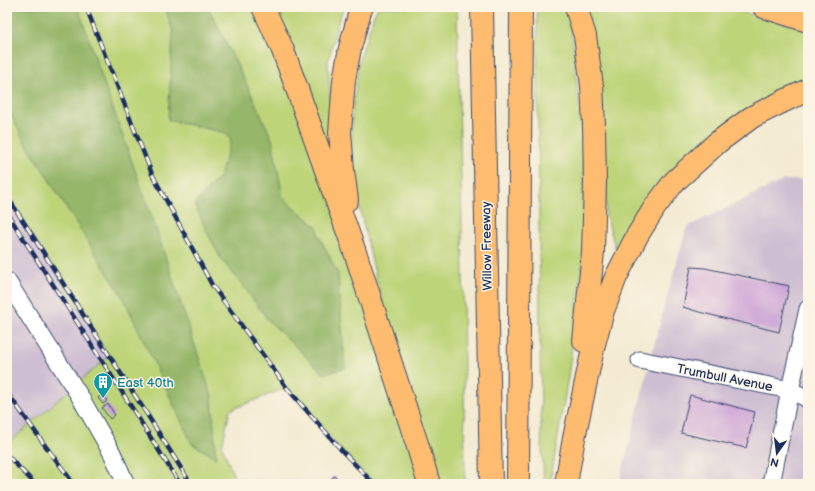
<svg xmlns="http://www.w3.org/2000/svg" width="815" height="491" viewBox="0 0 815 491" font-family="'Balsamiq Sans',sans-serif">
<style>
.industrial{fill:#cebed2}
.green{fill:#bdd479;stroke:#6c826c}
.forest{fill:#96b669;stroke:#587264}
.building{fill:#caa2d6}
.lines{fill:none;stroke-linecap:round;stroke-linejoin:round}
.minor-casing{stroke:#3b4b6f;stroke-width:19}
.highway-casing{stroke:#3b4b6f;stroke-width:24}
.minor{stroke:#fff;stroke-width:17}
.highway{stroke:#fdbc70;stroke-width:22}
.rail-casing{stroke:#1b2f5e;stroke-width:4.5}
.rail{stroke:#fcf5e5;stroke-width:3;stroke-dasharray:9;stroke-linecap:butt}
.labels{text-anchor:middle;stroke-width:3;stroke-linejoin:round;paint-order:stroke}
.street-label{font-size:13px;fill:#1b2f5e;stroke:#fcf5e5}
.culture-label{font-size:13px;fill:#0d838f;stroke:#fcf5e5;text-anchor:start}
</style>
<rect width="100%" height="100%" fill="#fcf5e5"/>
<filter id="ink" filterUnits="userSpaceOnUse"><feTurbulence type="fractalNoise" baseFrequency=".025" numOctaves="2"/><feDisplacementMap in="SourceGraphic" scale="8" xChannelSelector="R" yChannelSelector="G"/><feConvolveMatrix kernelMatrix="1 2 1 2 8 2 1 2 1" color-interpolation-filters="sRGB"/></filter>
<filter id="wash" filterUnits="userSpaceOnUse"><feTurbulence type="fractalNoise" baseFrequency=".012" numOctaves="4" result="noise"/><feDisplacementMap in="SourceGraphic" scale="16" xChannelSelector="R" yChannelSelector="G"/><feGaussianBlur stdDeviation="0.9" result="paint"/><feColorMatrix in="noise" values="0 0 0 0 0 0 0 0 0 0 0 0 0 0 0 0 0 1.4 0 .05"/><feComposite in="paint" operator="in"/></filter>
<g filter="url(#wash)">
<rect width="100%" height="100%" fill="#f3ead1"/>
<path class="industrial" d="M784,180H808V484H619L665,303L687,227Z
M7,196L109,356L7,444Z"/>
<path class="green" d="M7,7H263L429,484H374L344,453L286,388L230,410L222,446L237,484H7V444L109,356L7,196Z
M272,7H344L337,25L328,62L331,112L329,149Z
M378,7H457L463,272L465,484H440L402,360L380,295L351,172L352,116L359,61L374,15Z
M537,7H569L584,151V201L583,261L568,377L550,484H544L541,431Z
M584,7H730L735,10L808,29V79L761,102L732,121L679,162L642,209L616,250L606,215V184L603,109Z"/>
<path class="forest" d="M7,7H78L106,89L156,229L212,397L216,458L192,444L124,299L22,137L7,106Z
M165,7H208L248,87L272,139L283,198L317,227L319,236L338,274L345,368L324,374L268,320L241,283L221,259L204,226L195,203L220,176L231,141L226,133L168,120L173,32Z"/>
<g id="blocks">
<path class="building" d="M691,267L705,268L789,286L779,332L699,312L683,307Z
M103,394L107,401L103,404L98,398Z
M690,395L755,412L746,448L681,433Z
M108,404L115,415L110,419L102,408Z
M334,476L343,484H327Z"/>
</g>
</g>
<g filter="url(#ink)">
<use href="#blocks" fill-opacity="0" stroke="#3b4b6f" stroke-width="1"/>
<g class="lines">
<defs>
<path id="minor" d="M7,281L79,395L112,453L126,484
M640,360L790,390L808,399
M771,484L790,390L808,309"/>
<path id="highway" d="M263,7L282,48L296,86L357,258L418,447L429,484
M482,7L491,484
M576,7L585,36L592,86L594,125L595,182L593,252L584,341
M764,7L808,21
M347,200L343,170L340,132L344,80L350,48L360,11L362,7
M518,484L521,7
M566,484L574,438L594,344L603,311L616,277L637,236L655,207L674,182L718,142L752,117L784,101L808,90"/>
</defs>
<use href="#minor" class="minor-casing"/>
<use href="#highway" class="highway-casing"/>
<use href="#minor" class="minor"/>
<use href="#highway" class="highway"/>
<defs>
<path id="rail" d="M86,7L152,174L212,285L287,388L344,453L374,484
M7,196L143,408L191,484
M7,213L122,392L180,484
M7,392L44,444L74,484
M7,455L35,484"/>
</defs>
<use href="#rail" class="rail-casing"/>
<use href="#rail" class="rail"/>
</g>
</g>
<defs>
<symbol id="building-pin" viewBox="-11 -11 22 30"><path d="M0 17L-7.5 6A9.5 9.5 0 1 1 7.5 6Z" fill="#0f9aa8" stroke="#fcf5e5"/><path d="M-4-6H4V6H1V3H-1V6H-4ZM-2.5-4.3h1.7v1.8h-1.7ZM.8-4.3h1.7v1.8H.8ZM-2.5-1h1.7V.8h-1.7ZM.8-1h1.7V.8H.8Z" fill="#fff"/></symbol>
</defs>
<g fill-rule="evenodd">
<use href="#building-pin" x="92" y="371" width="22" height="30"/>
</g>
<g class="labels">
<g class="street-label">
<text transform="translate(486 246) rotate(-91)" y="5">Willow Freeway</text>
<text transform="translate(725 377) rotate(11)" y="5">Trumbull Avenue</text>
</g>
<g class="culture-label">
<text x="117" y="387">East 40th</text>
</g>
</g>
<rect width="815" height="491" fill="none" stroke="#fcf5e5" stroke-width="24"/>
<g transform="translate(777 453) rotate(194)" stroke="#fcf5e5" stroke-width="3" paint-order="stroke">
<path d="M0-3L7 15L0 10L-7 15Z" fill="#1b2f5e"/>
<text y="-6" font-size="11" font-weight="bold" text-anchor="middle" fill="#1b2f5e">N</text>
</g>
</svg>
